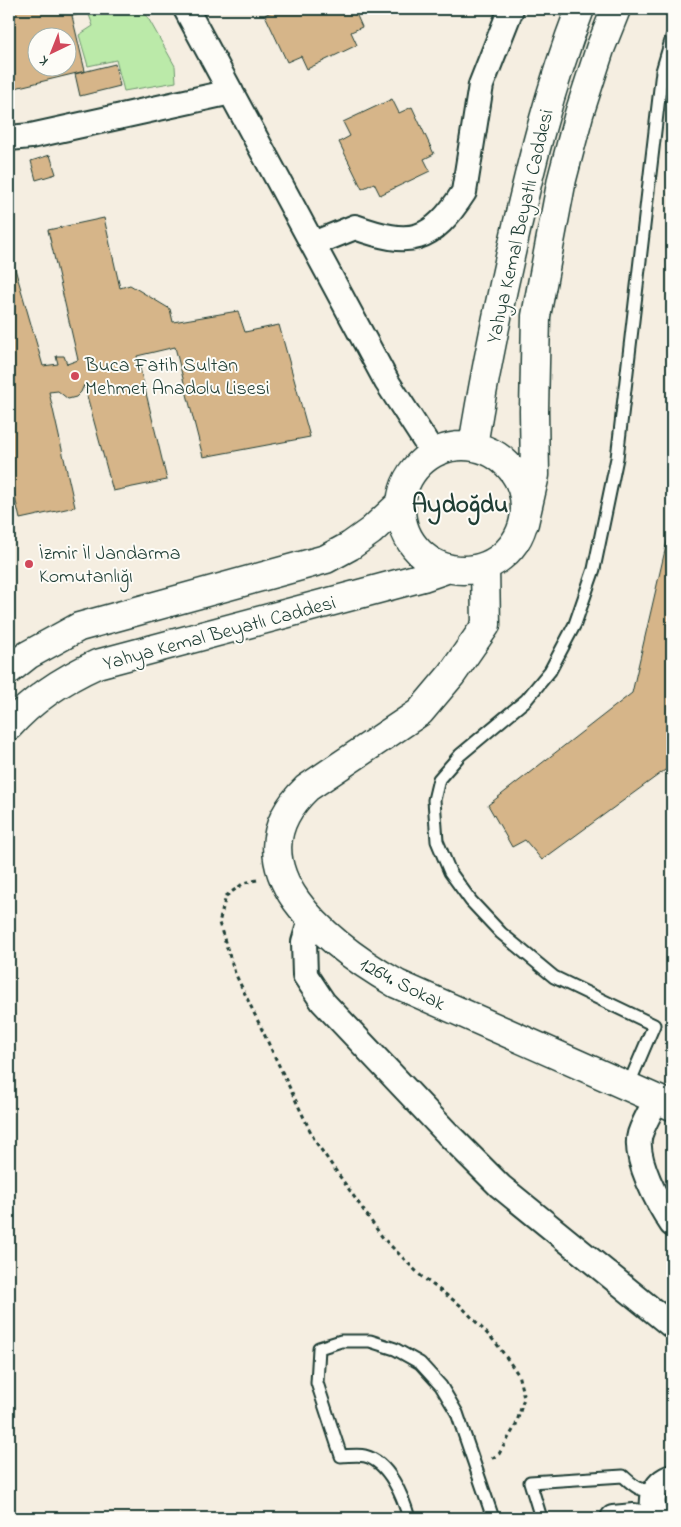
<svg xmlns="http://www.w3.org/2000/svg" width="681" height="1527" viewBox="0 0 681 1527" font-family="'Indie Flower',sans-serif">
<style>
.green{fill:#bbeaa9;stroke:#6d946e}
.building{fill:#d6b589;stroke:#1f3d34;fill-rule:evenodd}
.lines{fill:none;stroke-linecap:round;stroke-linejoin:round}
.service-casing{stroke:#1f3d34;stroke-width:15}
.minor-casing{stroke:#1f3d34;stroke-width:28}
.tertiary-casing{stroke:#1f3d34;stroke-width:31}
.secondary-casing{stroke:#1f3d34;stroke-width:31}
.path{stroke:#1f3d34;stroke-width:3;stroke-dasharray:4 4;stroke-linecap:butt}
.service{stroke:#fdfcf7;stroke-width:11}
.minor{stroke:#fdfcf7;stroke-width:24}
.tertiary{stroke:#fdfcf7;stroke-width:28}
.secondary{stroke:#fdfcf7;stroke-width:28}
.poi-dot{fill:#d1495b;stroke:#fdfcf7;stroke-width:2}
.labels{text-anchor:middle;stroke-width:4;stroke-linejoin:round;paint-order:stroke}
.street-label{font-size:20px;fill:#1f3d34;stroke:#fdfcf7}
.poi-label{font-size:20px;fill:#1f3d34;stroke:#fdfcf7;text-anchor:start}
.district-label{font-size:25px;font-weight:bold;fill:#1f3d34;stroke:#fdfcf7}
</style>
<rect width="100%" height="100%" fill="#f5eee1"/>
<filter id="ink" filterUnits="userSpaceOnUse"><feTurbulence type="fractalNoise" baseFrequency=".02" numOctaves="2"/><feDisplacementMap in="SourceGraphic" scale="10" xChannelSelector="R" yChannelSelector="G"/><feConvolveMatrix kernelMatrix="1 2 1 2 8 2 1 2 1" color-interpolation-filters="sRGB"/></filter>
<g filter="url(#ink)">
<path class="green" d="M87,9H143L175,66L176,82L124,91L116,60L88,66L79,35L93,26Z"/>
<path class="building" d="M9,9H79L80,14L72,16L85,71L15,88L9,61ZM38,38H68V68H38Z
M276,9H354L362,27L351,32L357,45L307,69L301,56L287,62L265,15Z
M115,64L120,86L80,96L75,74Z
M392,99L399,113L412,107L434,154L424,159L430,171L380,195L374,183L362,189L339,142L350,136L343,122Z
M50,155L56,174L36,180L31,161Z
M104,218L120,288L130,285L170,309L173,322L238,311L245,332L279,325L310,437L203,457L175,347L137,356L167,480L113,491L84,385L81,392L76,397L68,399L58,391L49,392L75,507L20,519L9,471V248L43,366L58,364L56,356H64L67,364L78,360L48,230Z
M672,520V765L542,860L525,840L512,847L488,805L632,693Z"/>
<g class="lines">
<defs>
<path id="service" d="M628,1086L654,1025L554,977L501,933L471,901L450,872L437,841L434,800L439,779L460,755L526,700L550,671L575,624L594,569L617,458L662,71L672,37
M409,1518C403,1497 389,1462 365,1456C358,1454 348,1456 341,1456L317,1383L319,1348L341,1341H370L395,1349L420,1363L441,1386L457,1413L493,1518
M541,1518L530,1482L623,1476C634,1486 640,1492 656,1490"/>
<path id="minor" d="M186,9L387,382L433,453
M9,138L31,136L231,92
M313,244L355,227C411,247 431,243 464,192L481,85L511,9
M311,919L304,942L305,975L323,1002L447,1133L500,1186L672,1326
M657,1099C651,1110 644,1122 640,1134C633,1158 659,1205 672,1224
M613,1518L634,1516L648,1518
M658,1518C647,1503 654,1482 672,1477"/>
<path id="tertiary" d="M485,567L486,625L452,674L420,712L307,788C225,866 331,946 397,984L672,1106"/>
<path id="secondary" d="M401 508a62 62 0 1 1 124 0a62 62 0 1 1-124 0Z
M473,446C483,383 496,320 510,257C529,172 549,89 580,9
M524,523L535,475L534,411L536,316L562,179L579,114L600,49L616,9
M9,670L28,655L79,627L326,559L350,546L371,531L401,503
M9,726C33,699 64,679 97,664L423,577L446,569"/>
</defs>
<use href="#service" class="service-casing"/>
<use href="#minor" class="minor-casing"/>
<use href="#tertiary" class="tertiary-casing"/>
<use href="#secondary" class="secondary-casing"/>
<path class="path" d="M257,880L244,883L226,896L219,923L235,973L315,1141L383,1238L422,1277L460,1305L496,1343L518,1374L524,1398L516,1425L499,1454L491,1459"/>
<use href="#service" class="service"/>
<use href="#minor" class="minor"/>
<use href="#tertiary" class="tertiary"/>
<use href="#secondary" class="secondary"/>
</g>
</g>
<g class="poi-dot">
<circle cx="75" cy="376" r="5"/>
<circle cx="29" cy="564" r="5"/>
</g>
<g class="labels">
<g class="street-label">
<text transform="translate(519 226) rotate(-77)" y="7">Yahya Kemal Beyatlı Caddesi</text>
<text transform="translate(219 632) rotate(-15)" y="7">Yahya Kemal Beyatlı Caddesi</text>
<text transform="translate(403 983) rotate(27)" y="7">1264. Sokak</text>
</g>
<g class="poi-label">
<text x="85" y="371">Buca Fatih Sultan<tspan x="85" dy="23">Mehmet Anadolu Lisesi</tspan></text>
<text x="39" y="559">İzmir İl Jandarma<tspan x="39" dy="23">Komutanlığı</tspan></text>
</g>
<g class="district-label">
<text x="460" y="512">Aydoğdu</text>
</g>
</g>
<rect width="681" height="1527" fill="none" stroke="#fdfcf7" stroke-width="30"/>
<rect x="15" y="15" width="651" height="1497" fill="none" stroke="#1f3d34" stroke-width="2" filter="url(#ink)"/>
<g transform="translate(52 52) rotate(223)"><circle r="24" fill="#fdfcf7" stroke="#a4b0a9"/>
<path d="M0-4L9 19L0 12L-9 19Z" fill="#d1495b"/>
<text y="-8" font-size="14" font-weight="bold" text-anchor="middle" fill="#1f3d34">K</text>
</g>
</svg>
